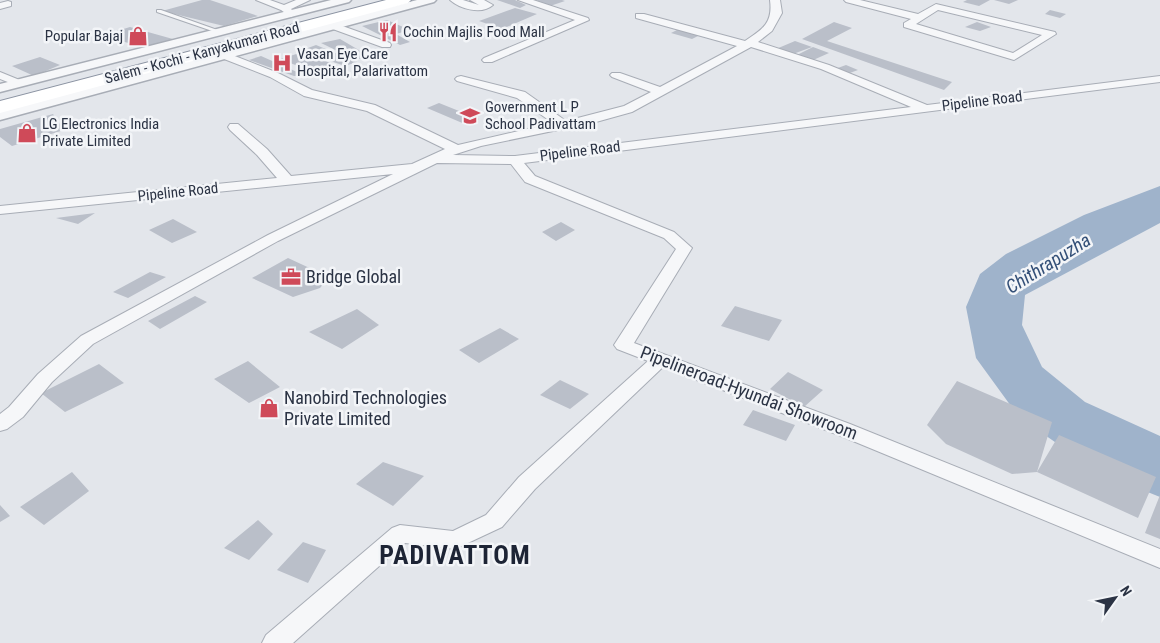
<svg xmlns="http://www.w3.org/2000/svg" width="1160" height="643" viewBox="0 0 1160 643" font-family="'Roboto Condensed',sans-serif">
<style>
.water{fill:#9fb3cb}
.building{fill:#babfc9}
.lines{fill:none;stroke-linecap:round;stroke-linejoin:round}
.service-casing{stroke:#a8adb6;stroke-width:2}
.minor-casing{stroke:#a8adb6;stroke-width:2}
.tertiary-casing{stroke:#a8adb6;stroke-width:3}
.trunk-casing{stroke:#8b93a2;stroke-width:2}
.service{fill:#f6f7f9;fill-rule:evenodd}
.minor{fill:#f6f7f9;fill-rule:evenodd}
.tertiary{fill:#f6f7f9;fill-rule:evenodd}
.trunk{fill:#fff;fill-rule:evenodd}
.labels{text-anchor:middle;stroke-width:5;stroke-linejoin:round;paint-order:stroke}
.far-poi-label{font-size:15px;fill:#2b3344;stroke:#f3f5f8;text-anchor:start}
.far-street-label{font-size:15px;fill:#2b3344;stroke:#f3f5f8}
.poi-label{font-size:18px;fill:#2b3344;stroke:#f3f5f8;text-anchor:start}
.street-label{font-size:18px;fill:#2b3344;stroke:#f3f5f8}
.water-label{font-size:19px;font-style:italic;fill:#345078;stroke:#f3f5f8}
.near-district-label{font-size:26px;font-weight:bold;letter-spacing:1px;fill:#1d2435;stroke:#f3f5f8}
</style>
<rect width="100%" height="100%" fill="#e3e6eb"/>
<path class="water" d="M1160,186V223L1025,295L1022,325L1042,367L1085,402L1160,436V497L1098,472L1019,417L976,358L966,307L980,274L1006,254L1084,215Z"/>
<path class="building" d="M202,0H210L258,16L224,26L162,11Z
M497,0H515L526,5L520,8Z
M536,0H562L565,1L550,6Z
M967,0H990L979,6L963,2Z
M994,0H1018L1009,4Z
M515,8L537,14L502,29L479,21Z
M1050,10L1066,14L1060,18L1045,14Z
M387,20L410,30L396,34L410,42L400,45L362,26Z
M834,22L852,28L827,41L952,82L944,90L802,39Z
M977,22L991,27L980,31L965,27Z
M130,27L180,41L148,48L113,39L118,38L107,34Z
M679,29L700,35L692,39L671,33Z
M340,39L369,56L356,60L321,43Z
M795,41L812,47L793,54L776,49Z
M316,45L357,62L345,66L310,54L344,69L326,77L280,59L303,52L300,51Z
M813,47L829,53L811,61L795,56Z
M261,56L306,76H294L249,60Z
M40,57L60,65L34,76L12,66Z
M846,65L858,70L847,74L835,69Z
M439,103L479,119L467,125L427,108Z
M53,114L64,130L12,146L0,137V129Z
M95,213L78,224L56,218Z
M173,219L197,232L172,243L149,230Z
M561,222L575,230L556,241L542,232Z
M288,258L329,277L320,288L293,297L252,278Z
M150,272L166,277L128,298L113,292Z
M195,296L207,302L160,329L148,321Z
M735,306L782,320L769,341L721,326Z
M357,309L379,325L342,349L309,332Z
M500,328L519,339L479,363L459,350Z
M248,361L280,387L249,403L214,379Z
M99,364L124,383L65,412L41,393Z
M788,372L823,390L804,407L770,389Z
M560,380L589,394L570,409L540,395Z
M957,381L1052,422L1037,472L1012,474L946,444L927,425Z
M753,410L795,425L786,441L743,425Z
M1059,435L1156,477L1138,518L1037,472Z
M383,462L424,476L393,506L356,484Z
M72,472L89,491L44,525L20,507Z
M1160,495V539L1145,533Z
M0,505L10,516L0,522Z
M258,520L273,534L249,560L224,548Z
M303,542L326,550L308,583L277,570Z"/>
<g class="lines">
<defs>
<path id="service" d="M157,10H161L223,32L218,33L157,12Z"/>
<path id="minor" d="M256,0H270L284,5L296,0H310L291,9L296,14L291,17L281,10Z
M450,0H463L479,5L470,0H484L493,5C482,15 460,9 450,0Z
M518,0H533L588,18L589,20L492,62H484L482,60L484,58L575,20Z
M770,0H780L782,13L772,31L758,42L829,65L927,105L1160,76V82L524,163L535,176L674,232L692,248L634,343L850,424L1160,549V568L836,434L663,367L535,489L502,527L455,549L405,543L293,643H262L266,635L392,528L400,525L453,531L486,515L519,477L648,361L617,349L614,345L676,249L664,238L525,182L511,164L437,163L278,241L93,344L52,382L23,417L7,429L0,431V414L9,407L38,374L81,336L268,235L393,174L0,214V206L277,178L257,155L230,130L228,127L230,124H238L267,149L291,176L412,164L445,149L367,111L304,96L270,77L219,57L218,55L219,53H227L278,73L312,90L375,105L458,145L553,123L517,98L457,81L455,79L457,77L461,76L525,92L566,121L624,106L651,92L612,77L610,75L612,73H620L660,87L737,46L636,18V14H644L745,41C763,29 773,23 770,0ZM751,47L821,69L911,107L515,156L453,155L481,146L596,122L632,112Z
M844,0H860L918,14L936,4L1055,32L1056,34L1014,60L904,27V23L911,19L846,2ZM938,10L1042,35L1013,53L916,24Z
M8,1L11,2V6L0,9V3Z
M334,23L390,43L391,45L390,47H382L330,28L329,26Z
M0,72L22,81L24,83L18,86L0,79Z"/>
<path id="tertiary" d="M331,0H351L349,2L0,92V84Z
M417,0H436L434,2L0,120V110Z"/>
<path id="trunk" d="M386,0H411L408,3L0,113V101Z"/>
</defs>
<use href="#service" class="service-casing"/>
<use href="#minor" class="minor-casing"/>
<use href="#tertiary" class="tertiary-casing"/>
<use href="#trunk" class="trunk-casing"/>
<use href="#service" class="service"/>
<use href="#minor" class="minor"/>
<use href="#tertiary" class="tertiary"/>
<use href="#trunk" class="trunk"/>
</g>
<defs>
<symbol id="restaurant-bare" viewBox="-9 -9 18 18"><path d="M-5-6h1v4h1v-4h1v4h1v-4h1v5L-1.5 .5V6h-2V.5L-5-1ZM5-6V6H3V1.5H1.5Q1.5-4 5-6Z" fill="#cf4a59" stroke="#f3f5f8" stroke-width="2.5" paint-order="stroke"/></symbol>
<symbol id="shop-bare" viewBox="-9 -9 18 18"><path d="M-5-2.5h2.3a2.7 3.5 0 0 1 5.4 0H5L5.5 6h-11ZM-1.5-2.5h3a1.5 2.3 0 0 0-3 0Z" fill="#cf4a59" stroke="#f3f5f8" stroke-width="2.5" paint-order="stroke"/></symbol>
<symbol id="hospital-bare" viewBox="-9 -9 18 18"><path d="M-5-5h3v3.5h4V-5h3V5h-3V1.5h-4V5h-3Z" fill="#cf4a59" stroke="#f3f5f8" stroke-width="2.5" paint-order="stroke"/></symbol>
<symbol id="school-bare" viewBox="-9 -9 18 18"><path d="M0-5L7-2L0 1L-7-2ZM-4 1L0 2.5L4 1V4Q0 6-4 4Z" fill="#cf4a59" stroke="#f3f5f8" stroke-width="2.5" paint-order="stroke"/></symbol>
<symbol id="office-bare" viewBox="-9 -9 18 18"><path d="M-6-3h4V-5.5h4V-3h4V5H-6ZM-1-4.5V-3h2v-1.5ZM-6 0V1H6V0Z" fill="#cf4a59" stroke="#f3f5f8" stroke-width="2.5" paint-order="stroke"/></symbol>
</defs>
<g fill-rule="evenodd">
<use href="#restaurant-bare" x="374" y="18" width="28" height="28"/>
<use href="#shop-bare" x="124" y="22" width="28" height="28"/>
<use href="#hospital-bare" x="268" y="49" width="28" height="28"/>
<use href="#school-bare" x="456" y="102" width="28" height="28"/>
<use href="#shop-bare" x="13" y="119" width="28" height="28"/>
<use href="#office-bare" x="277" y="263" width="28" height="28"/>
<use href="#shop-bare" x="255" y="394" width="28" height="28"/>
</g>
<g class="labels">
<g class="far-poi-label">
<text x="403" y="37">Cochin Majlis Food Mall</text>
<text x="123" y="41" text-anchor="end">Popular Bajaj</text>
<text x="297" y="59">Vasan Eye Care<tspan x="297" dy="17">Hospital, Palarivattom</tspan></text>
<text x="485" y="112">Government L P<tspan x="485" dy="17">School Padivattam</tspan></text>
<text x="42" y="129">LG Electronics India<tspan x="42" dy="17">Private Limited</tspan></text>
</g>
<g class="far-street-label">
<text transform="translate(202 53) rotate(-15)" y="5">Salem - Kochi - Kanyakumari Road</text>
<text transform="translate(982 101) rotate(-7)" y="5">Pipeline Road</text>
<text transform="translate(580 151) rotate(-7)" y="5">Pipeline Road</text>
<text transform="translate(178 192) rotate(-6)" y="5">Pipeline Road</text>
</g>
<g class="poi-label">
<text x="306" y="283">Bridge Global</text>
<text x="284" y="404">Nanobird Technologies<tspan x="284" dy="21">Private Limited</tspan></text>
</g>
<g class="street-label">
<text transform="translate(749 393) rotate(21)" y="6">Pipelineroad-Hyundai Showroom</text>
</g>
<g class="water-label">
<text transform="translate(1048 263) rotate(-32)" y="7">Chithrapuzha</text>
</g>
<g class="near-district-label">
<text x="455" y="564">PADIVATTOM</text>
</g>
</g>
<g transform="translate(1115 598) rotate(57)" stroke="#f3f5f8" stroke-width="4" paint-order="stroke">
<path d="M0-4L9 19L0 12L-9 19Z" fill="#2b3344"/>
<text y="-8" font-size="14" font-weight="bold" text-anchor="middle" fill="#2b3344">N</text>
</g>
</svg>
